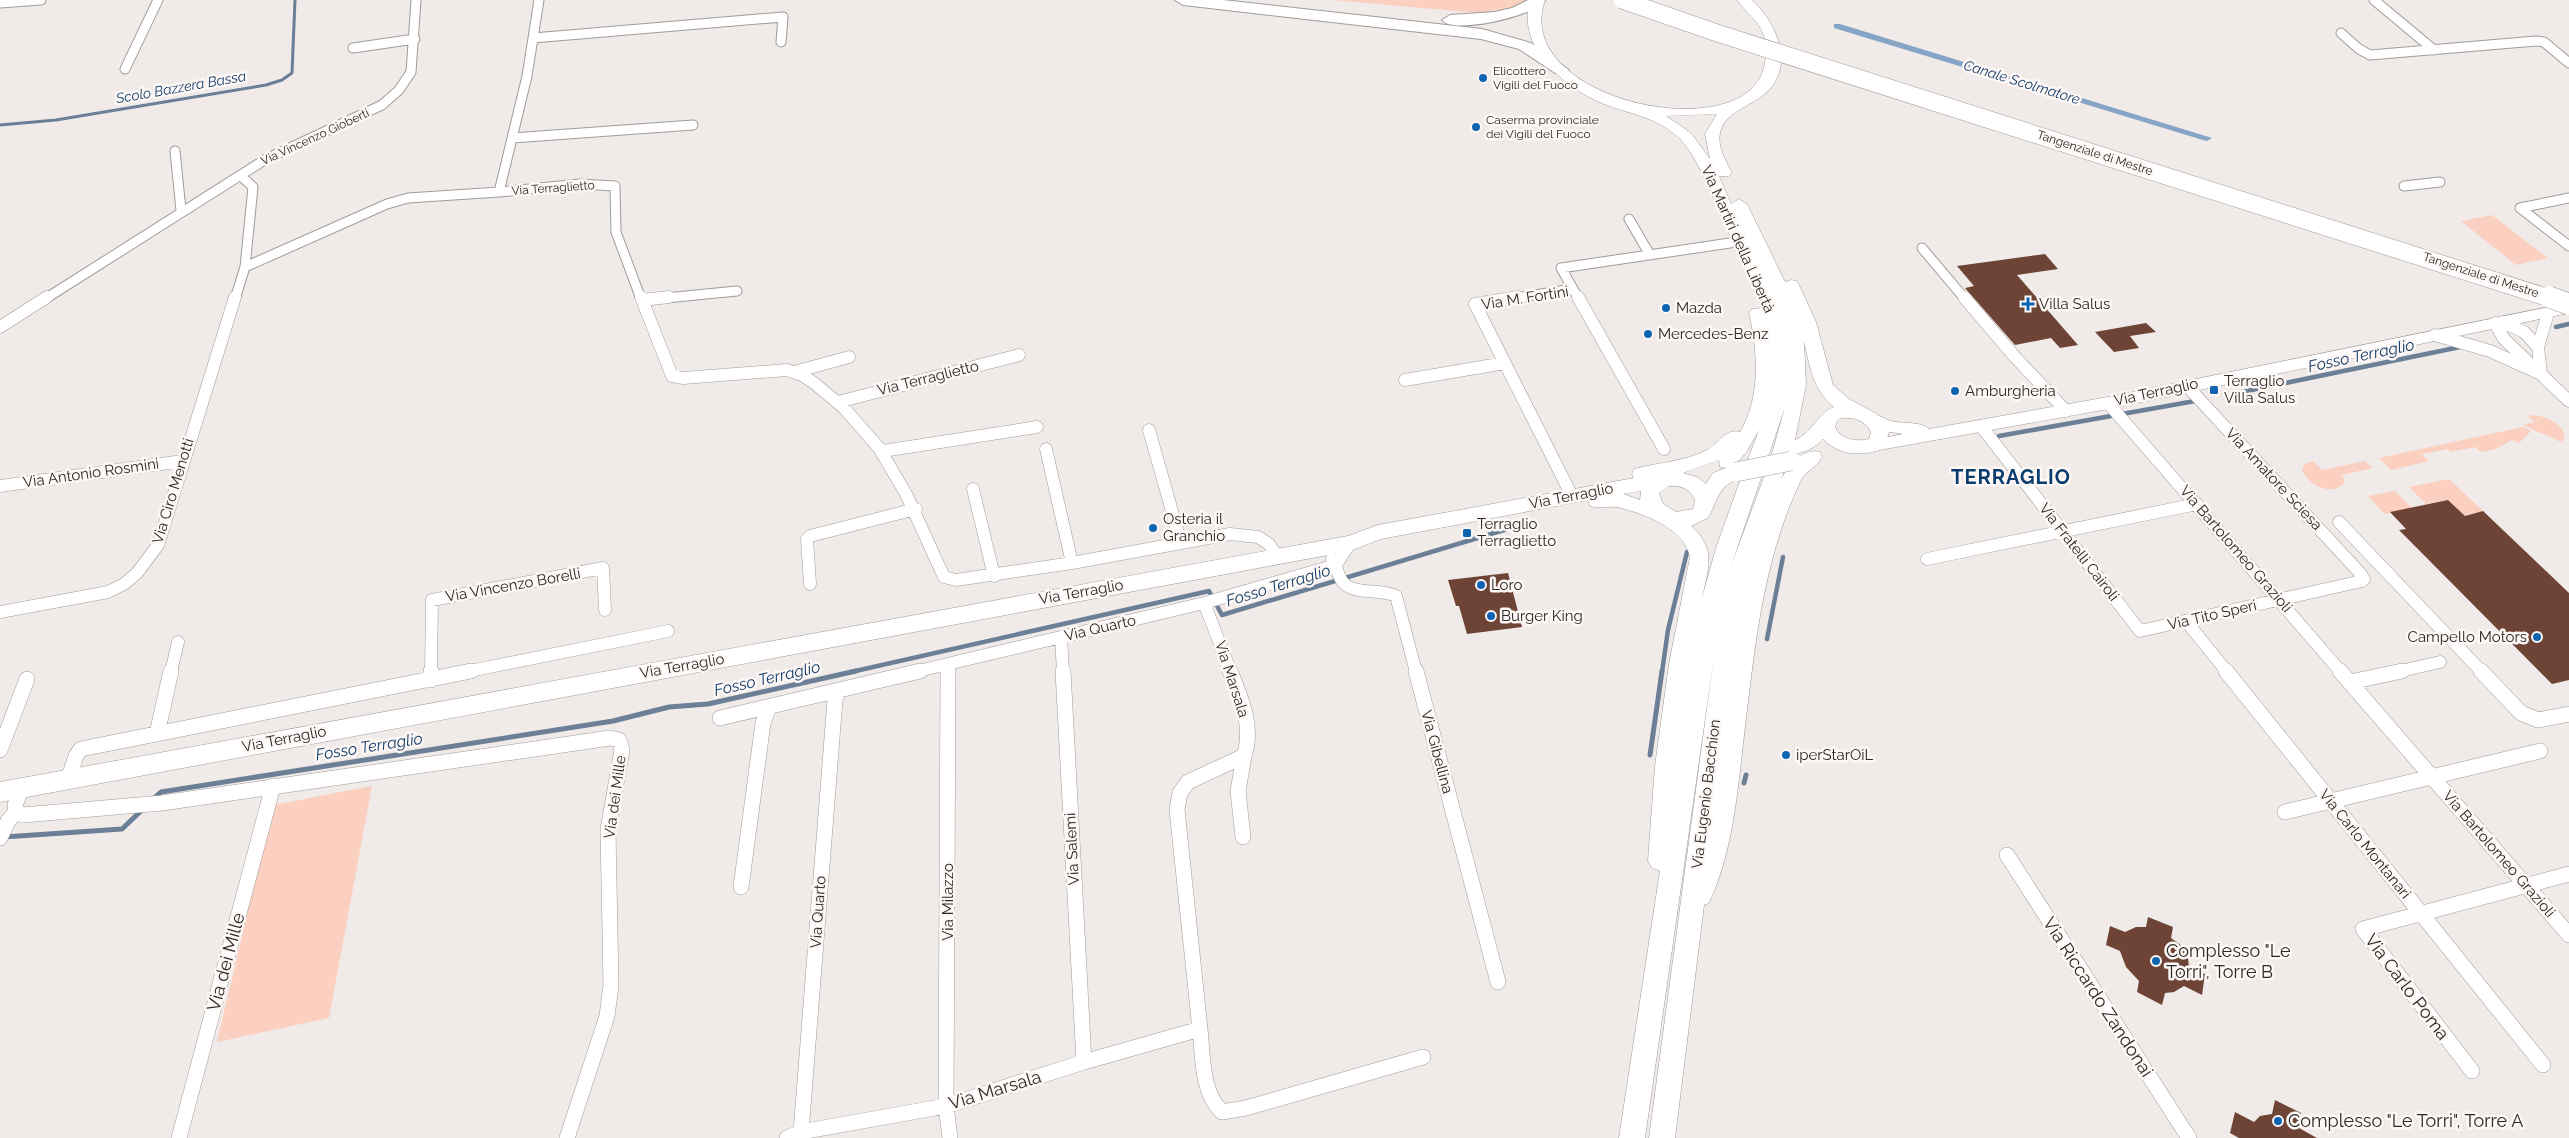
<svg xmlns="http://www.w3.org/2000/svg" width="2569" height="1138" viewBox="0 0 2569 1138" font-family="Raleway,sans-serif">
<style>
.green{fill:#fcd0c0}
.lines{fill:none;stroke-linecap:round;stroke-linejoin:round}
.stream-far2{stroke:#6b7f97;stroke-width:3}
.stream-far1{stroke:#6b7f97;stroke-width:4.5}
.stream{stroke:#6b7f97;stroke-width:5}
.canal{fill:#86a4c6;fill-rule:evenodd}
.building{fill:#6d4435}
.minor-far2-casing{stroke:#a19b99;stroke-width:11}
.minor-far1-casing{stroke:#a19b99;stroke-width:13}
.minor-casing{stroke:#a19b99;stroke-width:16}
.secondary-casing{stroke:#a19b99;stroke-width:1}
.primary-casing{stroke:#a19b99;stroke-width:1}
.motorway-casing{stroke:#a19b99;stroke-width:2}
.minor-far2{stroke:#fff;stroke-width:9}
.minor-far1{stroke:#fff;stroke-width:12}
.minor{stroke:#fff;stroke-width:15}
.secondary{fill:#fff;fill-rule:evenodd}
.primary{fill:#fff;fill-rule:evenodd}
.motorway{fill:#fff;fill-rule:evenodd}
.primary-bridge-casing{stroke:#a19b99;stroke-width:20;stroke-linecap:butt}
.motorway-bridge-far1-casing{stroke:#a19b99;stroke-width:18;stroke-linecap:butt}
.motorway-bridge-casing{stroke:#a19b99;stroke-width:22;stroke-linecap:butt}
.primary-bridge{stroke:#fff;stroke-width:19}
.motorway-bridge-far1{stroke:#fff;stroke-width:17}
.motorway-bridge{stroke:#fff;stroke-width:21}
.poi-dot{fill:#0f64b2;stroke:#fdf7f5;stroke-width:2}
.labels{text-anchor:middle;stroke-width:5;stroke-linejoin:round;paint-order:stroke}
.far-poi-label{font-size:12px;fill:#2b2928;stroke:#fdf7f5;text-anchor:start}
.far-street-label{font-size:12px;fill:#2b2928;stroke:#fdf7f5}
.far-water-label{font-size:14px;font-style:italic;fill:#113d6a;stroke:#fdf7f5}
.street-label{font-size:15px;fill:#2b2928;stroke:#fdf7f5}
.poi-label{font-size:15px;fill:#2b2928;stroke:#fdf7f5;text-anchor:start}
.water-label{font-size:16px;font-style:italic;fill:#113d6a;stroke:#fdf7f5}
.near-poi-label{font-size:18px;fill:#2b2928;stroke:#fdf7f5;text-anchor:start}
.near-street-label{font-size:18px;fill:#2b2928;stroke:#fdf7f5}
.district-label{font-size:20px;font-weight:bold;letter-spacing:1px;fill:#093d6f;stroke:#fdf7f5}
</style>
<rect width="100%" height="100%" fill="#f0eae8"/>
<path class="green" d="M1333,0H1527L1514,8L1479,13Z
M2492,215L2548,258L2516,265L2461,221Z
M2536,415C2548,418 2564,424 2565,438L2561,442L2523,425L2535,422L2528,416Z
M2523,427L2531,431L2519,443L2512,440L2496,449L2481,452L2475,447L2451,452L2448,449L2422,454L2429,461L2391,470L2379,458Z
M2313,461L2322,470L2365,461L2372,468L2342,475L2345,482C2333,498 2307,485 2302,469L2305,464Z
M2449,479L2483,511L2465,516L2448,500L2426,504L2409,487Z
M2395,491L2412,508L2384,514L2368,496Z
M372,786L329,1018L217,1042L273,805Z"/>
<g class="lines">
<path class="stream-far2" d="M0,125L56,120L266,85L282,80L292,73L295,0"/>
<path class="stream-far1" d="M2556,327L2569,324
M2237,393L2460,347
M1999,436L2195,401
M1767,639L1783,557
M851,672L1209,591L1222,615L1524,524
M1662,672L1668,630L1687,552"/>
<path class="stream" d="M1650,755L1662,671
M1744,783L1746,775
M152,800L161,792L613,721L669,707L708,704L856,671
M4,837L122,829L143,809"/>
<path class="canal" d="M1834,24H1840L2212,138L2207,141L2203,140L1834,28Z"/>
</g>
<path class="building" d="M2045,254L2058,269L2017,275L2078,345L2060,348L2051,338L2015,345L1965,288L1974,286L1957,266Z
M2146,323L2156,332L2130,336L2139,348L2114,352L2095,332Z
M2448,500L2465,516L2483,511L2569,593V680L2552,684L2399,530L2406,529L2390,512Z
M1508,573L1522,627L1467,634L1459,606H1456L1448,580Z
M2148,917L2173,927L2171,938L2182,946L2188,958L2189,967L2205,974L2202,995L2184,986L2174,992L2165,993L2162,1005L2137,992L2139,981L2126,967L2120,951L2106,945L2110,926L2125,932L2136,927H2146Z
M2275,1100L2301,1113L2299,1128L2317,1138H2239L2230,1133L2235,1112L2254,1122L2260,1116L2272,1114Z"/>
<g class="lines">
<defs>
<path id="minor-far2" d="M539,0L527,76L499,192L580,184L615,186L616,232L641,299
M2374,0L2434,50
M0,3L41,0
M2341,33L2359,49L2370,55L2536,41L2544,42L2569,63
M533,38L783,17L781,42
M353,48L415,39
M125,69L158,0
M512,138L693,125
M175,151L181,210
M240,175L253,187L245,267
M2404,186L2440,182
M2569,198L2520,208L2569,246
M1629,219L1650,255
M1922,248L1965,299
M1573,289L1561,268L1730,243
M45,299L266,159L382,105L399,90L411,72L416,0
M235,299L245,267L387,204L408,198L499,192
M655,299L737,291
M1509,299L1573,289L1579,299"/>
<path id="minor-far1" d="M641,297L672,376L683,378L787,370L802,375L814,383L844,408L879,448L906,494L944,577L956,580L1072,563L1230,534L1258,537L1269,544L1277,556
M1518,297L1475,304L1572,496
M1578,297L1664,449
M1964,297L2014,356L2066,411
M642,300L669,297
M2503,322L2524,332L2538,347
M2495,323L2504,339L2569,401
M0,327L47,297
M2435,335L2490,351L2541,374
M798,371L849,357
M2541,374L2538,347L2548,313
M1405,380L1505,363
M838,402L1019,355
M2108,403L2341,672
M1981,426L2140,631L2362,581L2364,579L2360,573L2187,386
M1149,430L1181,543
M1046,449L1072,563
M883,451L1037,427
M0,486L183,461
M973,489L994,576
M2339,522L2482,672
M1332,559C1336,566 1338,575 1342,581C1352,596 1381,588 1396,596L1416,672
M1927,559L2197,504
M810,584L807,539L810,536L916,509
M1204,603L1231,672
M0,612L108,592L124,584L137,573L158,545L235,297
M2186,621L2227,672
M1061,637L1063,672
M171,672L178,642
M431,672L432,600L603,568L605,610
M465,672L668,631
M914,672L1204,603L1336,565L1350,543
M948,672V666
M2396,672L2440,662"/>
<path id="minor" d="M948,671L946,1106L950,1138
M1063,671L1084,1062
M1416,671L1498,982
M2226,671L2543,1065
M2340,671L2569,935
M2481,671L2521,713L2538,720L2569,714
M431,680V671
M2350,682L2402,671
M720,718L920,671
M157,734L171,671
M0,750L27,679
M68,780L76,756L81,749L471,671
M22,788L15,805L16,812L23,815L162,803L610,738L619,740L622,750L608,830L611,985L607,1016L567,1138
M2285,812L2540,751
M1243,837L1238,791L1244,756
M0,838L8,821L16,812
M2007,855L2189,1138
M741,887L763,723L769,707
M1200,1029C1203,1056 1201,1092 1222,1112L1246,1108L1423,1057
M2472,1071L2363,929L2569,874
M801,1132L835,700L838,692
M179,1138L273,786
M787,1138L801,1132L946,1106L1084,1062L1200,1029L1177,810L1180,793L1188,782L1244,756C1254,727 1241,698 1230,671"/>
<path id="secondary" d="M2569,303V313L2108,409L1874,451L1868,449L1866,445L1868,441L1903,434C1890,432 1869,430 1862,418L1864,414C1875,411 1881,418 1891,421C1902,424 1921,421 1929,429L2108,397Z"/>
<path id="primary" d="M1531,0H1545C1509,102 1754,152 1765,62C1767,53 1767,45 1764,36C1759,20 1746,13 1737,0H1752C1778,24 1797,70 1762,96C1748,107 1724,113 1720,133C1717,147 1726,161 1732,173L1729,176H1719L1731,204L1739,199L1747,204L1785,282L1791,280L1797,281L1799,285L1816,322L1833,385L1849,399L1877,414L1889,432L1884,448C1864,457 1839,456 1823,439C1816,447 1802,455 1791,453L1780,482C1786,468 1803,447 1820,452L1822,457C1817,467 1804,472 1800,482C1761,565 1754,654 1743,744C1737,797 1732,853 1709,903L1704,905L1675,1138H1649L1714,656L1645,1138H1619L1660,871L1652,868L1648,861L1655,766L1669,664L1690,557C1685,529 1645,514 1621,508C1611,505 1600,509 1590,506L1588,500L1381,539L1350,551L0,802V782L1348,536L1378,525L1634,478L1632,474L1634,469C1659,462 1684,462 1707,450C1719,444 1726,428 1740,432C1761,397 1758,352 1749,313L1752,309L1762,308L1759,301C1747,270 1732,241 1719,211C1708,187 1699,161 1682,141C1659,116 1626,114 1597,101C1561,84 1515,45 1531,0ZM1717,114L1705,134L1710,159L1691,133L1666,116ZM1804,341C1810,366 1812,389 1834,407C1817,413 1814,432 1795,440L1806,385ZM1785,407L1770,461L1731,566ZM1841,418C1854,417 1865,420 1871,432L1869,439C1857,442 1840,440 1835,427L1837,421ZM1759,430L1744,470L1735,465L1747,451ZM1719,460L1720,467L1726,468L1713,473L1706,484L1697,477L1683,473ZM1741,478L1716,548L1702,598C1708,569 1717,548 1691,526L1708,518C1719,498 1717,486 1741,478ZM1669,486C1681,485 1690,489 1695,500L1693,509L1676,512L1663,504L1659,493ZM1641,491L1640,500L1623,494Z"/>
<path id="motorway" d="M1175,0H1223L1482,29L1531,43L1569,70L1567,73H1555L1519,49L1481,39L1183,5Z
M1528,0L1545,1C1534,16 1453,35 1442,20L1450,15L1495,12L1512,8Z"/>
</defs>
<use href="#minor-far2" class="minor-far2-casing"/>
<use href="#minor-far1" class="minor-far1-casing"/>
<use href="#minor" class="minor-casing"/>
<use href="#secondary" class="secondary-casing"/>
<use href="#primary" class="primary-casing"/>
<use href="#motorway" class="motorway-casing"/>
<use href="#minor-far2" class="minor-far2"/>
<use href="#minor-far1" class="minor-far1"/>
<use href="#minor" class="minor"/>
<use href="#secondary" class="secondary"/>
<use href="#primary" class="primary"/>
<use href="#motorway" class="motorway"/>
<defs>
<path id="primary-bridge" d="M1736,472L1791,461"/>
<path id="motorway-bridge-far1" d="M1622,0L1717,33L2552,299"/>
<path id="motorway-bridge" d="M2549,297L2569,304"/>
</defs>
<use href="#primary-bridge" class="primary-bridge-casing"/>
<use href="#motorway-bridge-far1" class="motorway-bridge-far1-casing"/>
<use href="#motorway-bridge" class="motorway-bridge-casing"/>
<use href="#primary-bridge" class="primary-bridge"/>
<use href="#motorway-bridge-far1" class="motorway-bridge-far1"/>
<use href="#motorway-bridge" class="motorway-bridge"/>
</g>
<g class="poi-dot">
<circle cx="1483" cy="78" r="5"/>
<circle cx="1476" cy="127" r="5"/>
<path d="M2025.5 296.5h5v5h5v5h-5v5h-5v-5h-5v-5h5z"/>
<circle cx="1666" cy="308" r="5"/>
<circle cx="1648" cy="334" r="5"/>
<rect x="2209" y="385" width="10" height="10" rx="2.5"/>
<circle cx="1955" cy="391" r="5"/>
<circle cx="1153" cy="528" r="5"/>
<rect x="1462" y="528" width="10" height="10" rx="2.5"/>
<circle cx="1481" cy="585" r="5"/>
<circle cx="1491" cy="616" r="5"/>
<circle cx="2537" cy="637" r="5"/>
<circle cx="1786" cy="755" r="5"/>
<circle cx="2156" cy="961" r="5"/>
<circle cx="2278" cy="1121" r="5"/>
</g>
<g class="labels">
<g class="far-poi-label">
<text x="1493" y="75">Elicottero<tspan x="1493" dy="14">Vigili del Fuoco</tspan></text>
<text x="1486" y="124">Caserma provinciale<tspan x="1486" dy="14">dei Vigili del Fuoco</tspan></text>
</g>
<g class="far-street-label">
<text transform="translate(315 137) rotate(-25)" y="4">Via Vincenzo Gioberti</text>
<text transform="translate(2095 153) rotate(18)" y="4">Tangenziale di Mestre</text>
<text transform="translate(553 188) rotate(-4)" y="4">Via Terraglietto</text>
<text transform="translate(2481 275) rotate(18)" y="4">Tangenziale di Mestre</text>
</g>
<g class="far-water-label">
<text transform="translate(2022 82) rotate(17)" y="5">Canale Scolmatore</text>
<text transform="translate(181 87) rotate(-10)" y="5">Scolo Bazzera Bassa</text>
</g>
<g class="street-label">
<text transform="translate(1738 239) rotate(66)" y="5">Via Martiri della Libertà</text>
<text transform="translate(1525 298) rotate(-9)" y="5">Via M. Fortini</text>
<text transform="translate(928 378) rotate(-14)" y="5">Via Terraglietto</text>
<text transform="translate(2156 392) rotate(-12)" y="5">Via Terraglio</text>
<text transform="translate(91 473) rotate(-8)" y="5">Via Antonio Rosmini</text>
<text transform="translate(2274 479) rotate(47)" y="5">Via Amatore Sciesa</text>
<text transform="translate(173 491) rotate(-73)" y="5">Via Ciro Menotti</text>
<text transform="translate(1571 496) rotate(-11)" y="5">Via Terraglio</text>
<text transform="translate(2236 549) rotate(49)" y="5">Via Bartolomeo Grazioli</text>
<text transform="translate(2079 552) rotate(52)" y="5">Via Fratelli Cairoli</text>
<text transform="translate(513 585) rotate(-10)" y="5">Via Vincenzo Borelli</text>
<text transform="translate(1081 592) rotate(-10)" y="5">Via Terraglio</text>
<text transform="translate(2212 615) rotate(-13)" y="5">Via Tito Speri</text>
<text transform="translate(1100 628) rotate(-13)" y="5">Via Quarto</text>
<text transform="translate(682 666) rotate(-10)" y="5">Via Terraglio</text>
<text transform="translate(1232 679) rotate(72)" y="5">Via Marsala</text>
<text transform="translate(284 739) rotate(-11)" y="5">Via Terraglio</text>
<text transform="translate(1437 752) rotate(75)" y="5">Via Gibellina</text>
<text transform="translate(1706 794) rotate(-83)" y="5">Via Eugenio Bacchion</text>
<text transform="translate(615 797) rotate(-82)" y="5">Via dei Mille</text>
<text transform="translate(2365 844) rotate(51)" y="5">Via Carlo Montanari</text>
<text transform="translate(1072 849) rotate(-93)" y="5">Via Salemi</text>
<text transform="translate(2499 854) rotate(49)" y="5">Via Bartolomeo Grazioli</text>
<text transform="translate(948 902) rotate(-90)" y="5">Via Milazzo</text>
<text transform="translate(818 912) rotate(-86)" y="5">Via Quarto</text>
</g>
<g class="poi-label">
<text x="2039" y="309">Villa Salus</text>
<text x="1676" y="313">Mazda</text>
<text x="1658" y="339">Mercedes-Benz</text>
<text x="2224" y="386">Terraglio<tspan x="2224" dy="17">Villa Salus</tspan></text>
<text x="1965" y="396">Amburgheria</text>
<text x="1163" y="524">Osteria il<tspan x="1163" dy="17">Granchio</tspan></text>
<text x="1477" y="529">Terraglio<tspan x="1477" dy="17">Terraglietto</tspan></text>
<text x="1491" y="590">Loro</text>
<text x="1501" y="621">Burger King</text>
<text x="2527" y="642" text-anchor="end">Campello Motors</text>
<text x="1796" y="760">iperStarOiL</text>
</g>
<g class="water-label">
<text transform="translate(2361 355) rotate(-12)" y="6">Fosso Terraglio</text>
<text transform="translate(1278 585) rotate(-17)" y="6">Fosso Terraglio</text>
<text transform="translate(767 678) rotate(-13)" y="6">Fosso Terraglio</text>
<text transform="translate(369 746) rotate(-9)" y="6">Fosso Terraglio</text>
</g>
<g class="near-poi-label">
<text x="2166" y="957">Complesso "Le<tspan x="2166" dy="21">Torri", Torre B</tspan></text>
<text x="2288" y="1127">Complesso "Le Torri", Torre A</text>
</g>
<g class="near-street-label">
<text transform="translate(226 962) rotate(-75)" y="6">Via dei Mille</text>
<text transform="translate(2407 987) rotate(53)" y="6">Via Carlo Poma</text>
<text transform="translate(2098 997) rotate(57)" y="6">Via Riccardo Zandonai</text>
<text transform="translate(995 1090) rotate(-17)" y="6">Via Marsala</text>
</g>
<g class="district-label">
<text x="2011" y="484">TERRAGLIO</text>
</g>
</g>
</svg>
